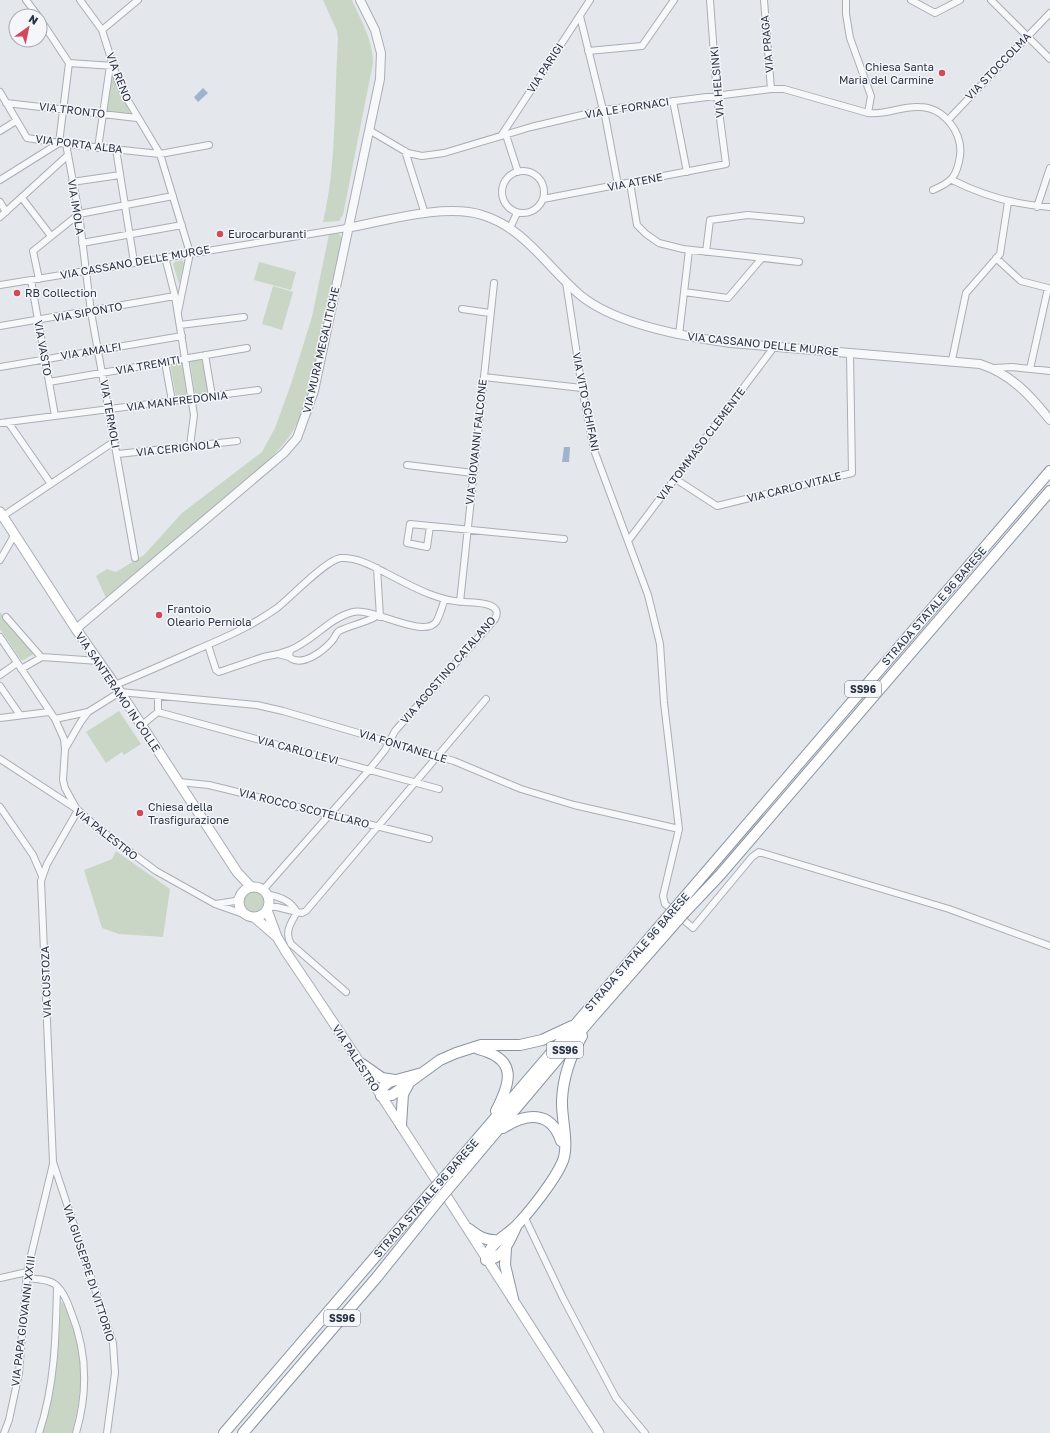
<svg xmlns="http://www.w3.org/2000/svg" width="1050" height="1433" viewBox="0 0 1050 1433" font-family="'Golos Text',sans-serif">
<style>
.green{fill:#c9d6c5}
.water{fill:#9fb4cc}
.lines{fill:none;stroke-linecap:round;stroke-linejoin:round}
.minor-casing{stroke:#a9aeb7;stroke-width:8}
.tertiary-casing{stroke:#a9aeb7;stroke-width:10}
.secondary-casing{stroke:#a9aeb7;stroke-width:11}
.trunk-casing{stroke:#8b94a3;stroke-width:12}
.minor{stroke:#f7f8fa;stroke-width:6}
.tertiary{stroke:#f7f8fa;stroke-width:8}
.secondary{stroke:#fff;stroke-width:9}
.trunk{stroke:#fff;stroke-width:10}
.trunk-bridge-casing{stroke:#8b94a3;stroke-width:12;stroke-linecap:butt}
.trunk-bridge{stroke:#fff;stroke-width:10}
.poi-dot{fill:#d1495b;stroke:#f4f6f9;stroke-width:1.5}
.labels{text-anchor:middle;stroke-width:3;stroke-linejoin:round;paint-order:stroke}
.shield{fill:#f4f6f9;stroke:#676e7b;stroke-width:1}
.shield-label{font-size:10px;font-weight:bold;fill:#2b3445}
.street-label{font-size:11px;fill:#2b3445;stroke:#f4f6f9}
.poi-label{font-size:11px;fill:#2b3445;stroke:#f4f6f9;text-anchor:start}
</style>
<rect width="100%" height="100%" fill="#e4e7ec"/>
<path class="green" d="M323,0H352C361,21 373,40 373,63L343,215L339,221L323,222C337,164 334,99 338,39L337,31Z
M111,74L131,114L107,111Z
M338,233L342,238L311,382C302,421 292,439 262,466L106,598L96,576L107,569L116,572L144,555L182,513L262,452L275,428L291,384L312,317L329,234Z
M182,260L184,263L179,284L173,264L175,262Z
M259,262L296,272L291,290L254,280Z
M273,286L293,292L282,330L262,324Z
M202,359L208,394L195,395L190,361Z
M182,363L187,396L176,397L170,364Z
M0,612L35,653L24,660H21L0,629Z
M119,711L141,744L124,755L122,752L106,763L86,732Z
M116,851L170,889L163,937L119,934L102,928L84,870L112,859Z
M243 902a11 11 0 1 1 22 0a11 11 0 1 1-22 0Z
M61,1302L64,1304C69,1316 74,1328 77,1340C84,1369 80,1404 72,1433H42C57,1391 59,1347 61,1302Z"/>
<path class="water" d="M203,88L208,93L198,102L194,97Z
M564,447H570L569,462H562Z"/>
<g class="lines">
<defs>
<path id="minor" d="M26,0L38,16
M80,0L102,30L118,81L127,99L160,154L190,253L178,312
M764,0L771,89
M846,0V14L850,38L871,96L868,113
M911,0L935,13L960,0
M991,0L1050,59
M580,16L603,110
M102,30L138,0
M588,51L642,46L674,0
M69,63L114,66
M0,92L27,138L66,144L160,154L209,145
M673,101L687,172
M6,103L137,118
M604,110L618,185
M948,120L1050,13
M369,130L408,153L422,156L444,153L531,127L603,110L771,89H784L868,113C887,115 901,106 919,107C944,107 963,133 960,156C957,176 952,182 933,190
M0,131L16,121
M506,135L518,172
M501,136L590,0
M66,144L79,214L91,312L135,558
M98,148L110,66
M116,149L134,262
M405,151L425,214
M502 192a21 21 0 1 1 42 0a21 21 0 1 1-42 0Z
M0,180L59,143L69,63L40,19
M952,180C984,196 1015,205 1050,207
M72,182L120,175
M630,183L637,225L646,234L659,243L683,249L799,262
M22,198L51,236
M543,199L726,164L717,96L710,0
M0,202L6,212
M1037,207L1050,168
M0,217L67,156
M510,228L517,213
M82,243L182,225
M706,252L710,220L748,215L801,220
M165,257L175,296L194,415L190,446
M996,258L1021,281L1048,288L1030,369
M39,279L33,251L79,214L173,196
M31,280L55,416
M566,282L582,388L594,450L648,595L660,644L664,703L679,829L663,896L665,904L693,928L752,857L759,852L949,909L1050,946
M0,285L347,228
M684,292L728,298L762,258
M462,309L490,313
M180,325L244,317
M0,326L175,296
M679,335L689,250
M205,355L212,396
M952,360L966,293L1000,254L1008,202
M165,362L172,401
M0,367L182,336
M994,368L1012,367L1050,371
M484,377L582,388
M49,382L247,348
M8,422L51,484
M0,423L258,390
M118,454L237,441
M407,465L473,473
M674,478L717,506L852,473L850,354
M3,516L115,441
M430,526L427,547L407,543L410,524C461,529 513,534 564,539
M628,541L774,347
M0,560L15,534
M377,568L380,617
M460,602L494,283
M377,616C365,623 351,625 339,631C335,634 335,638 332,641C323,651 302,668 289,657L290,650C313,641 329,618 353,612C372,607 423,639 436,622C440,616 442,606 445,599
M6,617L41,657
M0,637L55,719L64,739L65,749L63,780L65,788L76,808
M208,645L216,670L219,672L263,657L278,654
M289,657L278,654L290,650
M21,669L42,657L99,661
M0,675L17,663
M115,685C142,674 169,662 196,650C224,638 252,626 277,608C290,598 327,559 341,558C357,557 372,566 386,573C411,586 437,601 465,602C475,603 504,602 495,619L395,731L385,750L369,770L263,890
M0,686L20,715
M158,712L439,789
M0,718L49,712
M55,719L88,712
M142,725L158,712V696
M65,749L80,723L88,712L120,692L257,705L283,711L454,761L521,789L574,805L679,829
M0,759L78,810L94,825L156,871L215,904L246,915
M179,782L209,785L429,839
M0,807L33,855L42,876
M78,810L47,864L41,881L53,1162L113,1343L115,1373L107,1433
M266,894C280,897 290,900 297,912L277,907H268
M216,904L235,901L240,896
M346,992L291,944C284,932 291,923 297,912L302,913L306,911L486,699
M524,1216L563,1298L616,1398L645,1433
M0,1278L27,1272
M27,1278C36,1279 49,1279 56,1285C64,1292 68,1303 71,1312C87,1351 88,1392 76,1433
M4,1433L9,1420L19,1373L27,1272L53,1164
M39,1433C55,1386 56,1335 57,1286"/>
<path id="tertiary" d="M347,228C385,221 446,203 482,215C525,228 547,267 580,295C615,324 686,337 731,343L980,364C1011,374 1030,395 1050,420
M76,629L284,453L297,438L314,391L380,79L381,53L375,30L360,0"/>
<path id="secondary" d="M0,512L76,629L120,692L237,872L251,887
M239 902a15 15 0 1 1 30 0a15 15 0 1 1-30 0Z
M267,910L277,937L286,952C394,1111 495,1273 599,1433
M254,917L276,936"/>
<path id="trunk" d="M676,907L1050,471
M684,913L720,875L1050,491
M478,1049C518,1059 511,1082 496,1111
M362,1064L382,1078L395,1080
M422,1073L389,1082L382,1088L381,1096L392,1095L440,1060L456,1053L481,1045H520L542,1040L572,1026
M401,1125L403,1094L408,1085
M503,1128C526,1113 551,1110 561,1141
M449,1172L670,914
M454,1182L592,1018L678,920
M517,1225C510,1239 504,1259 486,1260C490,1242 505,1237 517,1225C531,1210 554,1181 562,1163C570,1146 561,1118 562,1100C563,1078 571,1055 582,1036
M469,1229C479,1237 486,1241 499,1240
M506,1248L505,1265L513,1299
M224,1433L430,1193
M243,1433L377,1277L438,1201"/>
</defs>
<use href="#minor" class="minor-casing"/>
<use href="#tertiary" class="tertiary-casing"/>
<use href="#secondary" class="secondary-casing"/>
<use href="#trunk" class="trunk-casing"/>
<use href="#minor" class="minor"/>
<use href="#tertiary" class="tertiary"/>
<use href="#secondary" class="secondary"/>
<use href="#trunk" class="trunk"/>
<defs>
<path id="trunk-bridge" d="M670,914L676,907
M678,920L684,913
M430,1193L449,1172
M438,1201L454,1182"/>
</defs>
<use href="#trunk-bridge" class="trunk-bridge-casing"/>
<use href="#trunk-bridge" class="trunk-bridge"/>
</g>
<g class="poi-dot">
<circle cx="942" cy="73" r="4"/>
<circle cx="220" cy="234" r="4"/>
<circle cx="17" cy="293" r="4"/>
<circle cx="159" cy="615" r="4"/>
<circle cx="140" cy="813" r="4"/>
</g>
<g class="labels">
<g class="shield">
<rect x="845" y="681" width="36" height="16" rx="3"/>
<rect x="547" y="1042" width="36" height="16" rx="3"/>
<rect x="324" y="1310" width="36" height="16" rx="3"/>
</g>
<g class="shield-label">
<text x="863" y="693">SS96</text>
<text x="565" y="1054">SS96</text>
<text x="342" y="1322">SS96</text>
</g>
<g class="street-label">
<text transform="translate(767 44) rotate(-95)" y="4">VIA PRAGA</text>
<text transform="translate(998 66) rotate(-46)" y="4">VIA STOCCOLMA</text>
<text transform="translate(545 68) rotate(-57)" y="4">VIA PARIGI</text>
<text transform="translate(119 77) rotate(69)" y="4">VIA RENO</text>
<text transform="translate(717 82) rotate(-95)" y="4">VIA HELSINKI</text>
<text transform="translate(627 108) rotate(-9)" y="4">VIA LE FORNACI</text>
<text transform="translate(72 110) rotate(7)" y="4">VIA TRONTO</text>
<text transform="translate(79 144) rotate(7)" y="4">VIA PORTA ALBA</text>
<text transform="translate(635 182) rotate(-11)" y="4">VIA ATENE</text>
<text transform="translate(76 207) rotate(81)" y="4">VIA IMOLA</text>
<text transform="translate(135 262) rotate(-10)" y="4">VIA CASSANO DELLE MURGE</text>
<text transform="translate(88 312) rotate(-10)" y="4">VIA SIPONTO</text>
<text transform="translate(763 344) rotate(6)" y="4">VIA CASSANO DELLE MURGE</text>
<text transform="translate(43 348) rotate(80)" y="4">VIA VASTO</text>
<text transform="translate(321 350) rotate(-77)" y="4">VIA MURA MEGALITICHE</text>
<text transform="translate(91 351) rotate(-9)" y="4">VIA AMALFI</text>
<text transform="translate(148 365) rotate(-10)" y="4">VIA TREMITI</text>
<text transform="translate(177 401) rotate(-7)" y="4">VIA MANFREDONIA</text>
<text transform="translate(586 402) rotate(79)" y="4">VIA VITO SCHIFANI</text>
<text transform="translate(110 414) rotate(80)" y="4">VIA TERMOLI</text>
<text transform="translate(476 442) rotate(-84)" y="4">VIA GIOVANNI FALCONE</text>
<text transform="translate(701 444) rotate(-53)" y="4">VIA TOMMASO CLEMENTE</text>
<text transform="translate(178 448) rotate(-6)" y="4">VIA CERIGNOLA</text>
<text transform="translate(794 487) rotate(-14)" y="4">VIA CARLO VITALE</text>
<text transform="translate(934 606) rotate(-49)" y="4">STRADA STATALE 96 BARESE</text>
<text transform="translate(448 670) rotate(-49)" y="4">VIA AGOSTINO CATALANO</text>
<text transform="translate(118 692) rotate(56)" y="4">VIA SANTERAMO IN COLLE</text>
<text transform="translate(403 746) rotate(17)" y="4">VIA FONTANELLE</text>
<text transform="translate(298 750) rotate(15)" y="4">VIA CARLO LEVI</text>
<text transform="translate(304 808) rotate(14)" y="4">VIA ROCCO SCOTELLARO</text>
<text transform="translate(106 834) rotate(38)" y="4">VIA PALESTRO</text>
<text transform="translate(637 952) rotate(-49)" y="4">STRADA STATALE 96 BARESE</text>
<text transform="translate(46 982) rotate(-92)" y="4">VIA CUSTOZA</text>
<text transform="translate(356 1058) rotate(57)" y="4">VIA PALESTRO</text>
<text transform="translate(426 1198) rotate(-49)" y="4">STRADA STATALE 96 BARESE</text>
<text transform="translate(89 1273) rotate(72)" y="4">VIA GIUSEPPE DI VITTORIO</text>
<text transform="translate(23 1321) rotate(-83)" y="4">VIA PAPA GIOVANNI XXIII</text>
</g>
<g class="poi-label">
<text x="934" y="71" text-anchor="end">Chiesa Santa<tspan x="934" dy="13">Maria del Carmine</tspan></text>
<text x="228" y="238">Eurocarburanti</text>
<text x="25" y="297">RB Collection</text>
<text x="167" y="613">Frantoio<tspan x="167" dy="13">Oleario Perniola</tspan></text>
<text x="148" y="811">Chiesa della<tspan x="148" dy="13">Trasfigurazione</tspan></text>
</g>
</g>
<g transform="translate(28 28) rotate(33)"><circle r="19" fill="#f4f6f9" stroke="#a4a8b1"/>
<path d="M0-3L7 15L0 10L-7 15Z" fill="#d1495b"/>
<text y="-6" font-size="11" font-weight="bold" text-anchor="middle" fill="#2b3445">N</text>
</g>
</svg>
